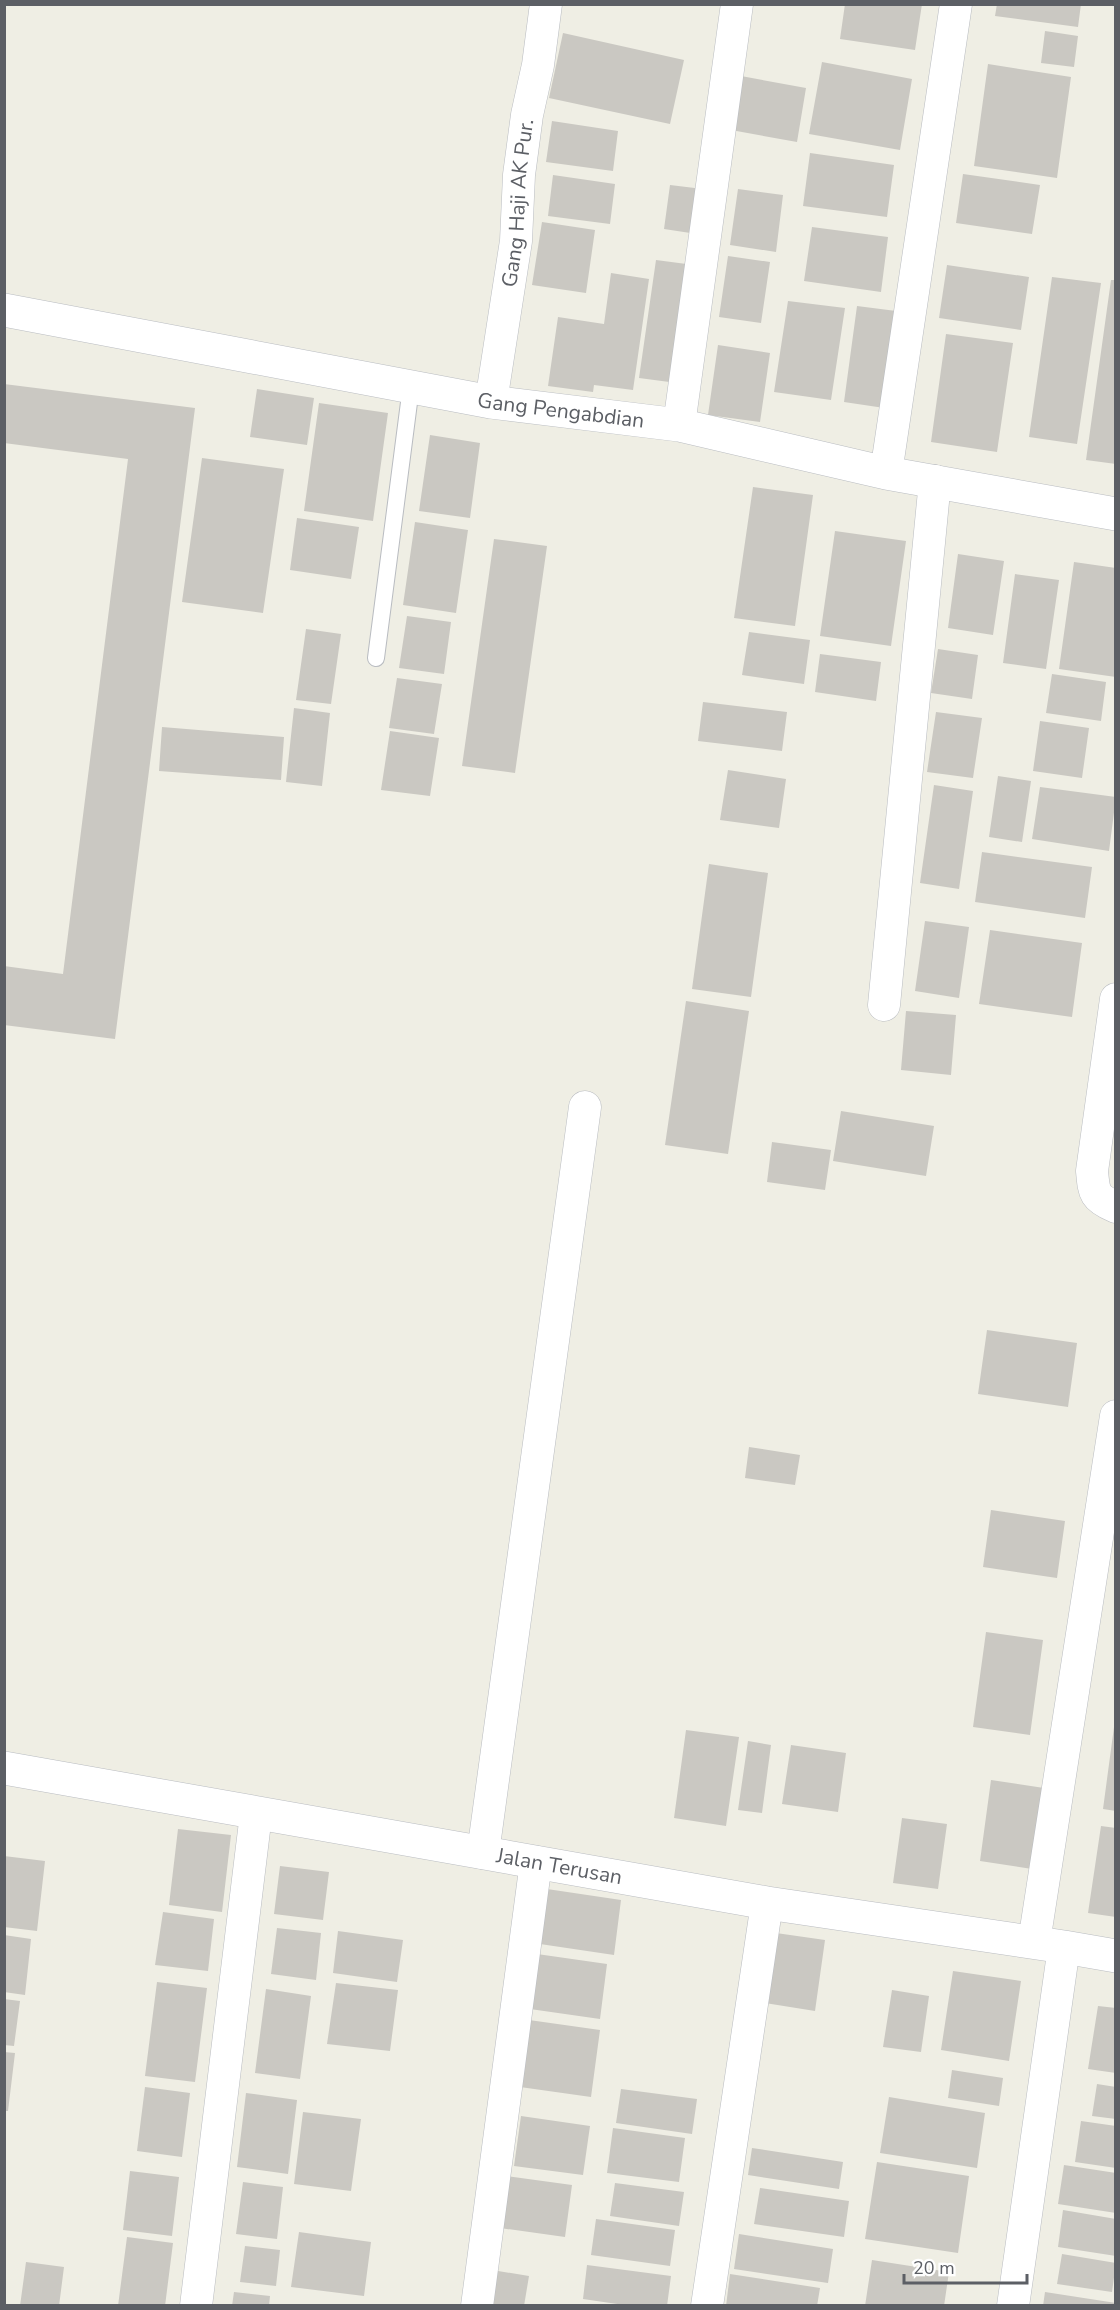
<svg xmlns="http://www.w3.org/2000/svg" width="1120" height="2310" viewBox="0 0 1120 2310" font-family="'Nunito Sans',sans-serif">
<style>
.building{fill:#cac8c2}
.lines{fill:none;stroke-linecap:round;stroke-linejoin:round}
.service-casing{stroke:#b9bcc1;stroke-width:18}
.minor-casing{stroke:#b9bcc1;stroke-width:33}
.tertiary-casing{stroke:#b9bcc1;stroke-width:34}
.service{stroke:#fff;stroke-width:16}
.minor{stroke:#fff;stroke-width:32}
.tertiary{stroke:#fff;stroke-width:33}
.labels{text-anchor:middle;stroke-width:4.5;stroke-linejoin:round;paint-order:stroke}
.street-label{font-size:21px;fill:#5c5f65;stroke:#fff}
</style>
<rect width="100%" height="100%" fill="#efeee4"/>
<path class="building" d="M845,4H922L915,50L840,39Z
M997,4H1081L1078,27L995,16Z
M1045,31L1078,36L1074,67L1041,63Z
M563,33L684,60L670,124L549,98Z
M822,62L912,79L900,150L809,134Z
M988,64L1071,77L1057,178L974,166Z
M741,76L806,88L797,142L731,130Z
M552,121L618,131L613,171L546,162Z
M810,153L894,165L887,217L803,206Z
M963,174L1040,185L1032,234L956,223Z
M553,175L615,184L610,224L548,216Z
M670,185L703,189L697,234L664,229Z
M738,189L783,195L776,252L730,245Z
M542,222L595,230L586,293L532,285Z
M812,227L888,237L881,292L804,281Z
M728,256L770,262L761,323L719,317Z
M656,260L694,265L677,383L639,378Z
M947,265L1029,277L1021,330L939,318Z
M611,273L649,279L633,390L594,385L593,392L548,386L558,317L604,324Z
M1052,277L1101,283L1077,444L1029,437Z
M1111,280H1116V464L1086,460Z
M788,301L845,308L831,400L774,392Z
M857,306L904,312L891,409L844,402Z
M946,334L1013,343L997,452L931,442Z
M718,345L770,353L760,422L708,415Z
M4,384L195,408L115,1039L4,1025V966L63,974L128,459L4,443Z
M257,389L314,398L307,445L250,437Z
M319,403L388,413L373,521L304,511Z
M430,435L480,443L470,518L419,511Z
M202,458L284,469L263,613L182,602Z
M753,487L813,495L795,626L734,618Z
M297,518L359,527L351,579L290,570Z
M415,522L468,530L456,613L403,605Z
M835,531L906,541L891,646L820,636Z
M494,539L547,546L515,773L462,766Z
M958,554L1004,561L993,635L948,628Z
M1074,562L1116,568V677L1059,669Z
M1015,574L1059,580L1046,669L1003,663Z
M407,616L451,622L444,674L399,668Z
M306,629L341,634L331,704L296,700Z
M749,632L810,640L804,684L742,675Z
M938,649L978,655L972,699L931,693Z
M820,654L881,662L876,701L815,692Z
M1052,674L1106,682L1101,721L1046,713Z
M397,678L442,684L434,734L389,728Z
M703,702L787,712L782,751L698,741Z
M294,708L330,713L322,786L286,782Z
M936,712L982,718L973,778L927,772Z
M1040,721L1089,728L1082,778L1033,771Z
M162,727L284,737L281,780L159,771Z
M390,731L439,738L430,796L381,790Z
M728,770L786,779L779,828L720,820Z
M998,776L1031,781L1022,842L989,837Z
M934,785L973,791L959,889L920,883Z
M1040,787L1116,797L1109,851L1032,839Z
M982,852L1092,867L1085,918L975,902Z
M709,864L768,873L751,997L692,989Z
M925,921L969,927L959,998L915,991Z
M990,930L1082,943L1072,1017L979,1004Z
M686,1001L749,1011L728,1154L665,1145Z
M906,1011L956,1015L951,1075L901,1070Z
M841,1111L934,1126L926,1176L833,1161Z
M772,1142L831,1150L825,1190L767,1182Z
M987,1330L1077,1343L1068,1407L978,1394Z
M749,1447L800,1455L795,1485L745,1478Z
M991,1510L1065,1521L1057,1578L983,1567Z
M986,1632L1043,1640L1030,1735L973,1727Z
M1114,1727L1116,1728V1811L1103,1809Z
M686,1730L739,1737L726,1826L674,1818Z
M748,1741L771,1745L762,1813L738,1810Z
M791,1745L846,1753L838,1812L782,1804Z
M991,1780L1044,1788L1032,1869L980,1861Z
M902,1818L947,1824L938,1889L893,1883Z
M1101,1826L1116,1828V1917L1088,1913Z
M178,1829L231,1835L222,1912L169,1905Z
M4,1856L45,1861L37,1931L4,1927Z
M280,1866L329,1872L323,1920L274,1914Z
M547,1889L621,1900L614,1955L540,1944Z
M163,1912L214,1919L208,1971L155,1965Z
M277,1928L321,1933L316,1980L271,1974Z
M338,1931L403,1940L397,1982L333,1973Z
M776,1933L825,1940L815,2011L765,2003Z
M4,1935L31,1939L25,1995L4,1992Z
M537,1954L607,1964L600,2019L530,2009Z
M953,1971L1021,1981L1009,2061L941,2050Z
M157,1982L207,1988L195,2082L145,2076Z
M336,1983L398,1990L390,2051L327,2044Z
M266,1989L311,1996L300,2079L255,2073Z
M892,1990L929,1996L921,2052L883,2047Z
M4,1999L20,2001L14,2046L4,2045Z
M1098,2006L1116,2008V2073L1088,2069Z
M529,2020L600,2030L591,2097L520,2087Z
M4,2052L15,2053L8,2111H4Z
M952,2070L1003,2078L999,2106L948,2098Z
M1097,2084L1116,2087V2119L1092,2116Z
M145,2087L190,2093L182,2157L137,2151Z
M621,2089L697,2099L692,2134L616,2123Z
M246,2093L297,2100L288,2174L237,2167Z
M889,2097L985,2113L977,2168L880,2153Z
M303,2112L361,2119L351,2191L294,2184Z
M521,2116L590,2126L583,2175L514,2166Z
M1081,2121L1116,2126V2168L1075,2162Z
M613,2128L685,2138L679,2182L607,2173Z
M752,2148L843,2162L839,2189L748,2175Z
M877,2162L969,2176L958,2253L865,2239Z
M1064,2165L1116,2173V2213L1058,2204Z
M130,2171L179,2177L172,2236L123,2230Z
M507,2176L572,2185L565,2237L500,2228Z
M243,2182L283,2187L277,2239L236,2234Z
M615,2183L684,2192L679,2226L610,2216Z
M760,2188L849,2201L844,2237L754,2224Z
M1063,2210L1116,2219V2256L1058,2247Z
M596,2219L675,2230L670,2266L591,2255Z
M299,2232L371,2242L364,2296L291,2287Z
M739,2234L833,2249L828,2283L734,2269Z
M127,2237L173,2243L165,2306H118Z
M245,2246L280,2250L276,2286L240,2282Z
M1062,2254L1116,2263L1112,2292L1057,2284Z
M872,2260L949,2272L944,2306H865Z
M26,2262L64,2267L59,2306H20Z
M587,2265L671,2276L667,2306H631L583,2299Z
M492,2270L529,2276L524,2306L487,2304Z
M730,2274L820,2288L817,2306H726Z
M234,2292L270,2296L269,2306H232Z
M1045,2292L1116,2303V2306H1043Z"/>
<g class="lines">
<defs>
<path id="service" d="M376,658L411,387"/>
<g id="minor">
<path id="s1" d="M491,402L516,241L519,175L527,115L538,65L546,4"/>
<path d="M679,425L737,4"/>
<path d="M886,473L956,4"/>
<path d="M1116,999L1092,1171C1094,1193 1094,1198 1116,1207"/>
<path d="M884,1005L935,481"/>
<path d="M483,1853L585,1107"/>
<path d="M1034,1942L1116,1416"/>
<path d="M196,2306L256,1814"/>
<path d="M477,2306L536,1862"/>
<path d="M707,2306L767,1903"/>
<path d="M1013,2306L1064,1947"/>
</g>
<g id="tertiary">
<path id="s2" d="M4,310L491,402L679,425L886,473L1116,514"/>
<path id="s3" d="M4,1768L767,1903L1064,1947L1116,1956"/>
</g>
</defs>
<use href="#service" class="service-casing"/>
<use href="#minor" class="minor-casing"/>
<use href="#tertiary" class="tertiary-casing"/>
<use href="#service" class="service"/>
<use href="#minor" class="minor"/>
<use href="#tertiary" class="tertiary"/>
</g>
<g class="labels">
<g class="street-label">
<text dy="7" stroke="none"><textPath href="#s1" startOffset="201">Gang Haji AK Pur.</textPath></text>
<text dy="7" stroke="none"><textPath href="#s2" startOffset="566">Gang Pengabdian</textPath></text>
<text dy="7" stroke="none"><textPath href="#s3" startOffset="564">Jalan Terusan</textPath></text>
</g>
</g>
<rect width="1120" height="2310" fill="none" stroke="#5c5f65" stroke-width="12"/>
<path d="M904 2274v9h123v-9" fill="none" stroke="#5c5f65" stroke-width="3"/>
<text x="913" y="2274" font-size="18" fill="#5c5f65" stroke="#ffffff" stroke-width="4.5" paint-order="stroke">20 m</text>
</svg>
